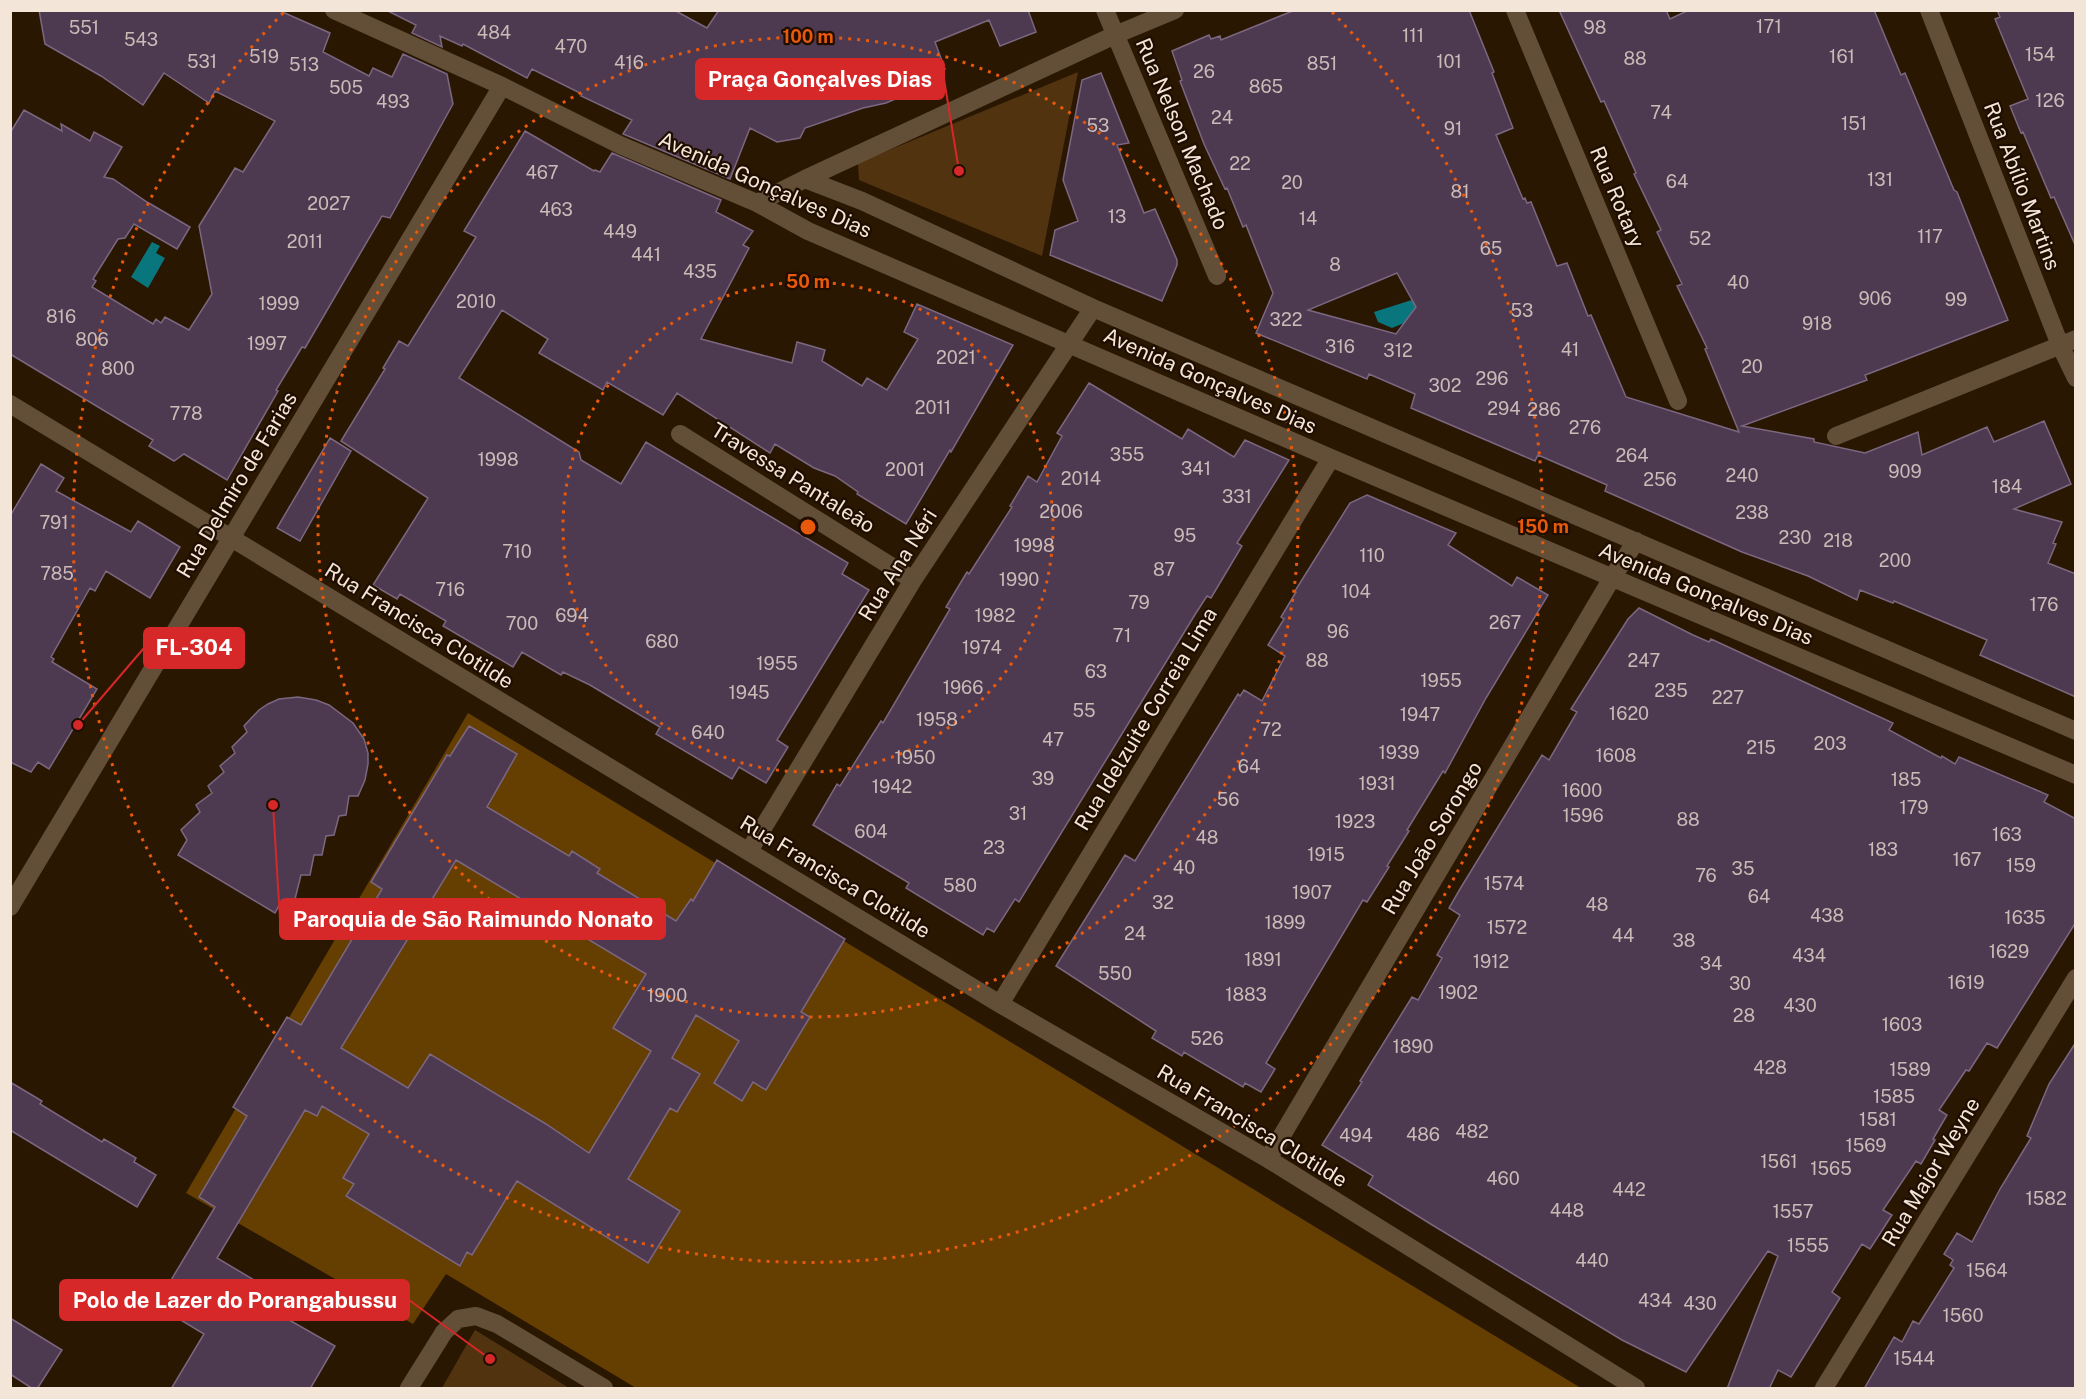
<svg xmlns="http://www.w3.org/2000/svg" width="2086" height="1399" viewBox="0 0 2086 1399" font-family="'Public Sans',sans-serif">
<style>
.green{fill:#51340f}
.forest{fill:#653e02}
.water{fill:#09767d}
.building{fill:#4d3a51;stroke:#7b6780;stroke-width:1.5;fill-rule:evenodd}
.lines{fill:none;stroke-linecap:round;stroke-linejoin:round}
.minor{stroke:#634e37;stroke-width:18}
.ring{fill:none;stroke:#e8590c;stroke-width:3;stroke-dasharray:3 6}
.labels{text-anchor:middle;stroke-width:4.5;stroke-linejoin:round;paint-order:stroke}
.number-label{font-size:18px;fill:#cabbb7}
.street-label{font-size:21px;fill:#f3e6d9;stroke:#1f0e00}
.centre{fill:#e8590c;stroke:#1f0e00;stroke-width:3}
.ring-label{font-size:18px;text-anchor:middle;font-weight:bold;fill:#e8590c;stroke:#1f0e00;stroke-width:4.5;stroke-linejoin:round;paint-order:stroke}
.leader{fill:none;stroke:#d62828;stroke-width:2}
.callout-dot{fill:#d62828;stroke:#1f0e00;stroke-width:2}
.callout{fill:#d62828;stroke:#d62828;stroke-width:2}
.callout-label{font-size:22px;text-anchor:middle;font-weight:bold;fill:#fff}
</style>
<rect width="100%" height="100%" fill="#291702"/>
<path class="green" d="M1078,72L1042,256L859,180L858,163Z
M475,1330L569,1388H442Z"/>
<path class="forest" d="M468,713L1581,1388H636L446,1274L413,1324L186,1193Z"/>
<path class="water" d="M152,242L160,246L156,253L165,258L148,288L131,277Z
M1418,298L1424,315L1392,328L1378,322L1374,312Z"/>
<path class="building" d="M39,10H278L330,33L323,52L369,76L373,68L392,77L403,54L447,74L453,104L390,218L382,216L305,348L302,347L276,390L278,391L227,480L184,454L174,461L149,446L153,440L10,354V133L24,110L62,131L61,124L90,141L94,132L122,147L104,177L113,179L147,202L190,227L177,249L134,224L125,238L118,239L93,279L96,281L92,287L153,324L156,319L161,323L165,317L189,330L212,294L199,226L235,168L243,172L275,121L215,91L209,103L164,73L143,105L101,76L45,44Z
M386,10H674L707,28L719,10H1028L1036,32L1000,46L989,20L935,42L945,69L930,75L933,82L916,90L886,103L863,108L805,128L800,138L777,142L750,128L730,179L623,134L632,120L581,96L582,94L532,69L527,78L463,44L462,46L440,36L442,47L412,33L416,25Z
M1295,10H1469L1494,72L1492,73L1513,128L1496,135L1523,199L1525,198L1527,203L1531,202L1557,266L1567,263L1588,316L1591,315L1626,397L1739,432L1705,349L1707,348L1677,286L1682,284L1657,232L1661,230L1634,174L1636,173L1604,101L1601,102L1559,10H1666L1670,19L1689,10H1874L1901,75L1905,73L1954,190L1957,192L2008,320L1868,374L1865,375L1867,380L1742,426L1814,439V442L1865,453L1918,432L1922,455L1987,427L1994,442L2044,421L2071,484L2014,509L2062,522L2053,543L2056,544L2048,563L2076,574V697L1980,655L1987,640L1894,601L1893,603L1860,590L1857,600L1808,576L1742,552L1605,491L1607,485L1538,455L1535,461L1411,408L1415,394L1369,374L1367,379L1256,333L1273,293L1246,225L1243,227L1227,188L1225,189L1204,144L1180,81L1182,80L1172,51L1209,35L1211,39L1220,36L1221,40ZM1397,273L1416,307L1396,334L1308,310Z
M1997,10H2076V247L2054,197L2051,198L2023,132L2021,133L2010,106L2028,99L1995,19L2000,17Z
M1101,73L1129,143L1117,145L1144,213L1155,209L1177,260V265L1162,301L1050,255L1055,230L1078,221L1063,180L1082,80Z
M525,131L594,171L595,170L600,172L612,153L721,200L716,212L753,231L743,245L749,248L701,339L792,363L797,342L825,350L822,361L862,386L867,378L887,390L918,339L904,332L917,304L1013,345L951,452L950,450L906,524L857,494L858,492L835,476L814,468L775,444L770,453L677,393L663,415L607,382L603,390L539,353L548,339L502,310L459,378L579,452L581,460L621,484L646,442L848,563L842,574L869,590L777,740L788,747L766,783L739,767L732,779L656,734L660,727L590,685L563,672L561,675L522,652L513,667L443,626L446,621L400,594L397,599L373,585L428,498L341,441L385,369L383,368L399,341L408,346L476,237L464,231Z
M1089,383L1182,439L1188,429L1234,457L1245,440L1289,460L1237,543L1242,546L1211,598L1207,596L1196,613L1019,902L1015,899L994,932L987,928L983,935L906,888L909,883L813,825L837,784L840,786L881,721L883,723L950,609L946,607L967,572L969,574L1012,507L1010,506L1028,476L1037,482L1062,436L1057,433Z
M330,438L351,451L300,541L277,528Z
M41,464L64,478L56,491L131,532L138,521L180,547L150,598L106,571L95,591L90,588L51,657L54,659L52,662L97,689L49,769L38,762L31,772L10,762V516Z
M1367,495L1456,533L1448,545L1512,586L1517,577L1548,595L1486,698L1445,773L1443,771L1407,830L1409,831L1387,866L1389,867L1367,902L1363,900L1266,1063L1275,1069L1261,1092L1245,1083L1243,1087L1184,1052L1182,1056L1152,1038L1156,1031L1056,966L1125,855L1135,861L1238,694L1240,696L1244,690L1262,701L1285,656L1268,645L1284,619L1281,617L1296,592L1295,591L1350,503Z
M1639,608L1693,635L1709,642L1711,639L1893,723L1889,730L1941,758L1942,756L1955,764L1959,757L2048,795L2044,802L2076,819V922L1997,1048L1987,1043L1969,1071L1966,1070L1939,1110L1947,1115L1933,1139L1935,1140L1921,1164L1916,1161L1883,1210L1892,1215L1870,1249L1862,1244L1832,1292L1840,1298L1791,1377L1778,1370L1769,1389H1727L1778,1256L1768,1251L1686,1372L1622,1340L1429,1223L1368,1185L1373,1176L1322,1145L1362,1082L1360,1081L1412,997L1418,1000L1442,958L1437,955L1460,915L1449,908L1460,889L1542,755L1549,760L1577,712L1571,709L1628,619Z
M298,697L316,700L329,705L353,723L364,739L368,753V764L365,780L358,796H349L346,815L339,816L334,835L326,836L322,855H314L310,875H301L295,899L282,900L275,913L178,855L187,840L181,830L200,812L196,805L212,793L208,786L224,772L220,766L235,753L232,747L247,732L244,726L259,710L268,704L279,699Z
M469,726L517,754L487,807L569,856L572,851L600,869L597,873L676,921L691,899L693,901L717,860L845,939L801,1012L810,1017L766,1090L753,1082L742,1101L714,1083L739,1041L696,1015L672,1058L700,1074L677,1112L670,1108L628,1179L680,1211L648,1263L517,1181L472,1255L467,1252L460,1266L346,1196L354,1184L343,1178L369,1134L322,1106L317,1116L305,1110L217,1258L271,1290L261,1304L335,1346L310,1389H171L204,1334L156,1305L215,1207L199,1197L247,1116L233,1107L287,1017L301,1025L382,889L371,882L447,755L450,756ZM456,860L646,974L613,1028L651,1051L589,1153L546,1124L430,1054L408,1088L341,1048Z
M2076,1042V1389H1864L1894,1337L1902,1342L1913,1321L1919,1324L1954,1268L1950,1265L1953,1260L1944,1254L1957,1233L1972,1242L2000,1189L2031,1138L2027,1136L2049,1084Z
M10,1082L42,1101L40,1104L102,1142L104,1139L136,1158L134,1162L156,1175L137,1207L10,1130Z
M10,1318L62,1350L37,1389H33L10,1374Z"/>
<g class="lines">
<path class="minor" d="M334,10L502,86L620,145L757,203L808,231L1331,458L2076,775
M1105,10L1217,276
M1515,10L1678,401
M1929,10L2060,345L2076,378
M805,179L862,201L1093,308L2076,731
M757,203L805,179L1115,35L1175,10
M10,404L1000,1004L1268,1159L1636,1388
M680,434L913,580
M1836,436L2076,339
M749,851L913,580L1093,308
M10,907L502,86
M1000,1004L1331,458
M1268,1159L1612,578L1636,541
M409,1388L444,1332L458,1319L476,1316L497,1324L604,1388
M1824,1388L2076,978"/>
</g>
<g class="ring">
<circle cx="808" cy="527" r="245"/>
<circle cx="808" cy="527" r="490"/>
<path d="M1332 12A735 735 0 1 1 284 12"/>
</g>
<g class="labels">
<g class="number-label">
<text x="1769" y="33">171</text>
<text x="84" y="34">551</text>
<text x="1595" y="34">98</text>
<text x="494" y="39">484</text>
<text x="1413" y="42">111</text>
<text x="141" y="46">543</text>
<text x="571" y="53">470</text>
<text x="2040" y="61">154</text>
<text x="264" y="63">519</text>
<text x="1842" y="63">161</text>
<text x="1635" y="65">88</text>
<text x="202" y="68">531</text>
<text x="1449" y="68">101</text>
<text x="629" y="69">416</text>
<text x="1322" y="70">851</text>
<text x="304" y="71">513</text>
<text x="1204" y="78">26</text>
<text x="1266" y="93">865</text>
<text x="346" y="94">505</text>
<text x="2050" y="107">126</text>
<text x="393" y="108">493</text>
<text x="1661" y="119">74</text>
<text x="1222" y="124">24</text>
<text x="1854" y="130">151</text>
<text x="1098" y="132">53</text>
<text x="1453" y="135">91</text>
<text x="1240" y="170">22</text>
<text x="542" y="179">467</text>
<text x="1880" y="186">131</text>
<text x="1677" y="188">64</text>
<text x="1292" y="189">20</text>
<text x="1460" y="198">81</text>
<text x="329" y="210">2027</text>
<text x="556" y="216">463</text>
<text x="1117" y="223">13</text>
<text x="1308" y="225">14</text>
<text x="620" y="238">449</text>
<text x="1930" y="243">117</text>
<text x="1700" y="245">52</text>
<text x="305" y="248">2011</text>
<text x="1491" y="255">65</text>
<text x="646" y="261">441</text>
<text x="1335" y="271">8</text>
<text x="700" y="278">435</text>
<text x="1738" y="289">40</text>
<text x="1875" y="305">906</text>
<text x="1956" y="306">99</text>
<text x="476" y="308">2010</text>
<text x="279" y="310">1999</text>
<text x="1522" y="317">53</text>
<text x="61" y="323">816</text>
<text x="1286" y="326">322</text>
<text x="1817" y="330">918</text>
<text x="92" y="346">806</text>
<text x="267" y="350">1997</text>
<text x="1340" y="353">316</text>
<text x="1570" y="356">41</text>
<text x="1398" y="357">312</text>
<text x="956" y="364">2021</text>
<text x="1752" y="373">20</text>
<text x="118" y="375">800</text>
<text x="1492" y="385">296</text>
<text x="1445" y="392">302</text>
<text x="933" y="414">2011</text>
<text x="1504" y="415">294</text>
<text x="1544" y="416">286</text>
<text x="186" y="420">778</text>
<text x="1585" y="434">276</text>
<text x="1127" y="461">355</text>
<text x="1632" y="462">264</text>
<text x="498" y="466">1998</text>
<text x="1196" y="475">341</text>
<text x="905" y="476">2001</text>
<text x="1905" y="478">909</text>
<text x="1742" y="482">240</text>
<text x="1081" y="485">2014</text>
<text x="1660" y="486">256</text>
<text x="2007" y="493">184</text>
<text x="1237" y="503">331</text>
<text x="1061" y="518">2006</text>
<text x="1752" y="519">238</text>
<text x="54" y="529">791</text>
<text x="1185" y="542">95</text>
<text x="1795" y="544">230</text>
<text x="1838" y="547">218</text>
<text x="1034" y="552">1998</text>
<text x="517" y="558">710</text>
<text x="1372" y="562">110</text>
<text x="1895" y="567">200</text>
<text x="1164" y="576">87</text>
<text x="57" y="580">785</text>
<text x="1019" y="586">1990</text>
<text x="450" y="596">716</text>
<text x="1356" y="598">104</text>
<text x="1139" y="609">79</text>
<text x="2044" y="611">176</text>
<text x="572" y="622">694</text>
<text x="995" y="622">1982</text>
<text x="1505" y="629">267</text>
<text x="522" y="630">700</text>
<text x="1338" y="638">96</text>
<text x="1122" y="642">71</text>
<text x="662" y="648">680</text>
<text x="982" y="654">1974</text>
<text x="1317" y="667">88</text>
<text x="1644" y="667">247</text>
<text x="777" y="670">1955</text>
<text x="1096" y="678">63</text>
<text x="1441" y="687">1955</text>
<text x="963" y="694">1966</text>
<text x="1671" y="697">235</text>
<text x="749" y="699">1945</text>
<text x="1728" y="704">227</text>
<text x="1084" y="717">55</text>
<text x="1629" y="720">1620</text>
<text x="1420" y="721">1947</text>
<text x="937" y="726">1958</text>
<text x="1271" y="736">72</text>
<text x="708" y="739">640</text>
<text x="1053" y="746">47</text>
<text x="1830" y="750">203</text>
<text x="1761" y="754">215</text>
<text x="1399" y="759">1939</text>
<text x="1616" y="762">1608</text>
<text x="915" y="764">1950</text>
<text x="1249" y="773">64</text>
<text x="1043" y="785">39</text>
<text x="1906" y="786">185</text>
<text x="1377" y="790">1931</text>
<text x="892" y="793">1942</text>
<text x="1582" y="797">1600</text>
<text x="1228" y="806">56</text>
<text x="1914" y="814">179</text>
<text x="1018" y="820">31</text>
<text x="1583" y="822">1596</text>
<text x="1688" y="826">88</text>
<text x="1355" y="828">1923</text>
<text x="871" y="838">604</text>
<text x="2007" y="841">163</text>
<text x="1207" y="844">48</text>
<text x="994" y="854">23</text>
<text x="1883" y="856">183</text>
<text x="1326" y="861">1915</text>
<text x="1967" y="866">167</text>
<text x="2021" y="872">159</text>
<text x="1184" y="874">40</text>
<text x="1743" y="875">35</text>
<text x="1706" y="882">76</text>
<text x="1504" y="890">1574</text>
<text x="960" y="892">580</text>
<text x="1312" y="899">1907</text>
<text x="1759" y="903">64</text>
<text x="1163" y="909">32</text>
<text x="1597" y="911">48</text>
<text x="1827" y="922">438</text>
<text x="2025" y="924">1635</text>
<text x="1285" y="929">1899</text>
<text x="1507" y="934">1572</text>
<text x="1135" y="940">24</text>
<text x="1623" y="942">44</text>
<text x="1684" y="947">38</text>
<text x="2009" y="958">1629</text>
<text x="1809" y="962">434</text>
<text x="1263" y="966">1891</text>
<text x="1491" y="968">1912</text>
<text x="1711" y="970">34</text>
<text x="1115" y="980">550</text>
<text x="1966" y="989">1619</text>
<text x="1740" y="990">30</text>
<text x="1458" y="999">1902</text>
<text x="1246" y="1001">1883</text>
<text x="667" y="1002">1900</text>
<text x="1800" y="1012">430</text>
<text x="1744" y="1022">28</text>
<text x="1902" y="1031">1603</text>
<text x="1207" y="1045">526</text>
<text x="1413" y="1053">1890</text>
<text x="1770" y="1074">428</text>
<text x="1910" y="1076">1589</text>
<text x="1894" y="1103">1585</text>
<text x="1878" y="1126">1581</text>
<text x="1472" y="1138">482</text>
<text x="1423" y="1141">486</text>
<text x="1356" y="1142">494</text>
<text x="1866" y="1152">1569</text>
<text x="1779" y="1168">1561</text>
<text x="1831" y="1175">1565</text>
<text x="1503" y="1185">460</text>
<text x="1629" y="1196">442</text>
<text x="2046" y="1205">1582</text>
<text x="1567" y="1217">448</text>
<text x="1793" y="1218">1557</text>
<text x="1808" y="1252">1555</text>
<text x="1592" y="1267">440</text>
<text x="1987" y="1277">1564</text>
<text x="1655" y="1307">434</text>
<text x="1700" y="1310">430</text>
<text x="1963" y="1322">1560</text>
<text x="1914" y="1365">1544</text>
</g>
<g class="street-label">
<text transform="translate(1182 134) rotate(67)" y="7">Rua Nelson Machado</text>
<text transform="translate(765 185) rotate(24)" y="7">Avenida Gonçalves Dias</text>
<text transform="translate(2022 186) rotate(69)" y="7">Rua Abílio Martins</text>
<text transform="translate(1617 197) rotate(67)" y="7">Rua Rotary</text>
<text transform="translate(1210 381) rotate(24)" y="7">Avenida Gonçalves Dias</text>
<text transform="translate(793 478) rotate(32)" y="7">Travessa Pantaleão</text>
<text transform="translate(237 485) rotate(-59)" y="7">Rua Delmiro de Farias</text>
<text transform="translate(898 565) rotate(-58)" y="7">Rua Ana Néri</text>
<text transform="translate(1706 594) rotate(23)" y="7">Avenida Gonçalves Dias</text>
<text transform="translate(419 626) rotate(32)" y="7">Rua Francisca Clotilde</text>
<text transform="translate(1146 719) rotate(-59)" y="7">Rua Idelzuite Correia Lima</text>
<text transform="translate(1432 838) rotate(-59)" y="7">Rua João Sorongo</text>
<text transform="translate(835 877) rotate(31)" y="7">Rua Francisca Clotilde</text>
<text transform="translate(1252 1126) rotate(31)" y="7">Rua Francisca Clotilde</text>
<text transform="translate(1931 1172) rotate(-59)" y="7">Rua Major Weyne</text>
</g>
</g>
<circle cx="808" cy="527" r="9" class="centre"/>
<g class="ring-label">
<text x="808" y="43">100 m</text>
<text x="808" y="288">50 m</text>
<text x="1543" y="533">150 m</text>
</g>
<path class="leader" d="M959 171L944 79M78 725L144 648M273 805L280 919M490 1359L409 1300"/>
<g class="callout-dot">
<circle cx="959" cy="171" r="6"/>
<circle cx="78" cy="725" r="6"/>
<circle cx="273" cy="805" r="6"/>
<circle cx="490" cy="1359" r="6"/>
</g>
<g class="callout">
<rect x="696" y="59" width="248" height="40" rx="6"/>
<rect x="144" y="628" width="100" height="40" rx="6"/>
<rect x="280" y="899" width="385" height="40" rx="6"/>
<rect x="60" y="1280" width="349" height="40" rx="6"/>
</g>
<g class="callout-label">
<text x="820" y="87">Praça Gonçalves Dias</text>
<text x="194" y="655">FL-304</text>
<text x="473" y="927">Paroquia de São Raimundo Nonato</text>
<text x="235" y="1308">Polo de Lazer do Porangabussu</text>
</g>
<rect width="2086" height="1399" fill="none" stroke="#f3e6d9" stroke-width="24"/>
</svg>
